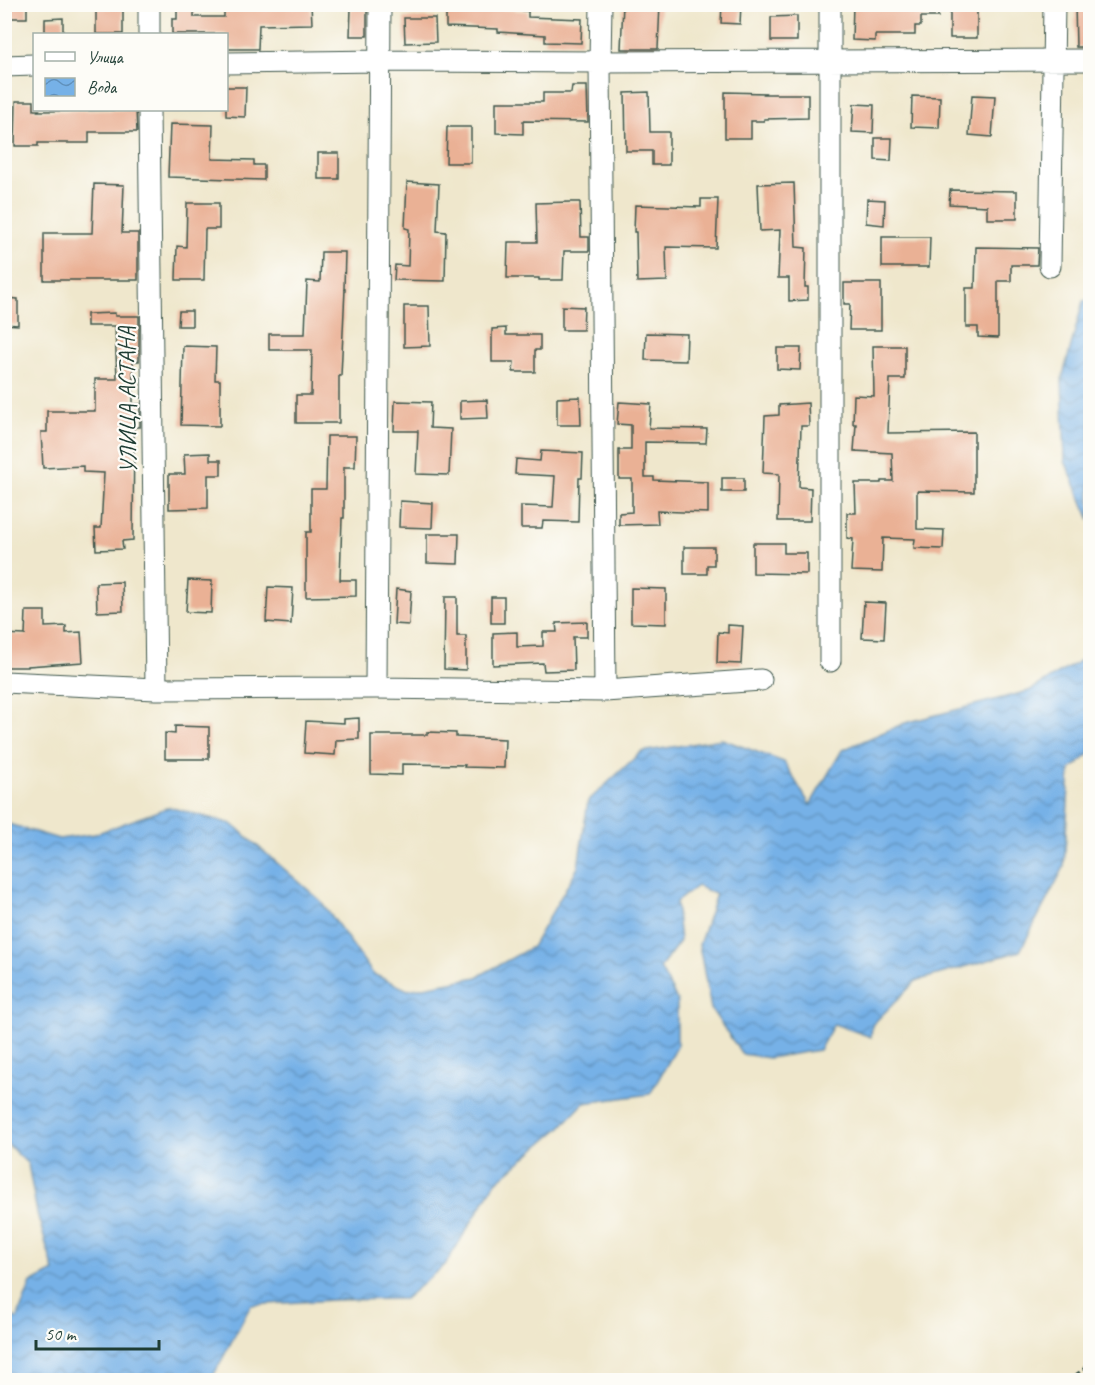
<svg xmlns="http://www.w3.org/2000/svg" width="1095" height="1385" viewBox="0 0 1095 1385" font-family="Caveat,sans-serif">
<style>
.water{fill:url(#water-waves);stroke:#4a778e;stroke-width:1.5}
.building{fill:#eab195}
.lines{fill:none;stroke-linecap:round;stroke-linejoin:round}
.minor-casing{stroke:#3e564b;stroke-width:23}
.path{stroke:#3e564b;stroke-width:3;stroke-dasharray:4.5 4.5;stroke-linecap:butt}
.minor{stroke:#fff;stroke-width:21}
.labels{text-anchor:middle;stroke-width:4.5;stroke-linejoin:round;paint-order:stroke}
.street-label{font-size:24px;fill:#1f3d34;stroke:#fdfcf7}
</style>
<defs>
<pattern id="water-waves" width="16" height="10" patternUnits="userSpaceOnUse" patternTransform="scale(1.5)"><rect width="16" height="10" fill="#76b1e7"/><path d="M0 5q4-4 8 0t8 0" fill="none" stroke="#6091bc"/></pattern>
</defs>
<rect width="100%" height="100%" fill="#fdfcf7"/>
<filter id="ink" filterUnits="userSpaceOnUse"><feTurbulence type="fractalNoise" baseFrequency=".0167" numOctaves="2"/><feDisplacementMap in="SourceGraphic" scale="12" xChannelSelector="R" yChannelSelector="G"/><feConvolveMatrix kernelMatrix="1 2 1 2 8 2 1 2 1" color-interpolation-filters="sRGB"/></filter>
<filter id="wash" filterUnits="userSpaceOnUse"><feTurbulence type="fractalNoise" baseFrequency=".008" numOctaves="4" result="noise"/><feDisplacementMap in="SourceGraphic" scale="24" xChannelSelector="R" yChannelSelector="G"/><feGaussianBlur stdDeviation="1.35" result="paint"/><feColorMatrix in="noise" values="0 0 0 0 0 0 0 0 0 0 0 0 0 0 0 0 0 1.4 0 .05"/><feComposite in="paint" operator="in"/></filter>
<g filter="url(#wash)">
<rect width="100%" height="100%" fill="#efe7cc"/>
<path class="water" d="M1090,299V520L1065,461L1062,379L1083,301Z
M1090,655V754L1070,770L1064,867L1020,951L916,981L872,1025L871,1037L834,1024L819,1050L769,1058L742,1054L711,1009L699,945L716,894L697,886L676,902L680,941L660,968L677,1000V1047L650,1094L584,1103L560,1128L496,1182L445,1265L404,1299L333,1300L251,1305L211,1380H5V1311L17,1319L31,1283L54,1271L37,1213L28,1164L5,1142V823L59,839L95,834L169,807L232,824L321,901L373,974L408,990L477,977L532,947L578,867L588,801L641,752L722,739L784,762L810,805L842,750L905,723L1029,691Z"/>
<g id="blocks">
<path class="building" d="M4,4H27V18H4Z
M111,4H123V34H96V8H111Z
M177,4H194V17H224V4H311L312,24L259,25L258,49H226V34H172V19H177Z
M446,4H479V8L528,11V17L582,19L581,43L545,42V35L498,32V29L446,27Z
M623,4H660L658,49H621Z
M722,4H741L740,24L721,23Z
M853,4H876L875,9L912,10V4H938V17H921V26H915V35H875V41L852,40Z
M1075,4H1090V47H1076Z
M950,7H977V38H950Z
M351,9H367V36H350Z
M797,16V41H771V17Z
M63,18V34H45V19Z
M404,18H435L436,42L405,43Z
M572,86H587L588,122L523,121V134L496,133V102H543V93H571Z
M226,87H246L245,117L226,116Z
M649,92L650,132H669V165H652V151H626L625,93Z
M725,92L765,93L764,94H808V118L764,119V121H751V138H725Z
M972,95L995,96L992,137L969,135Z
M912,96L940,97L939,128L911,127Z
M16,101H34V110H39L38,111L136,110L137,132H89V143H38V146H15Z
M854,104L874,105L873,133L852,132Z
M170,124L213,125L212,159L254,160V165H264V180L168,177Z
M447,127H471V163H446Z
M875,138H892L891,161L875,160Z
M318,153H339V179H318Z
M407,182L439,184L437,231L446,232L445,281L394,280L395,265L408,266L409,229L405,228Z
M794,183L796,247L806,248L805,287H808V300L789,301V278H778L780,230L760,231L758,184Z
M94,184L124,185L122,233H138V280H44V233H92Z
M950,190L1017,191V219H987V206L949,204Z
M701,199H718L716,248L666,247L667,281L637,282L636,232H634L635,205L701,207Z
M867,199L885,200L884,225L866,223Z
M570,202H580L581,237H589V251H564L563,280H539V278H507L508,242H537L536,203Z
M187,203H219V229H205L204,280H176L177,246L186,247Z
M882,237H930L929,267H882Z
M976,247L1038,248L1037,265H1011V281H998V338L978,337V327H966V288H975Z
M321,252H345L344,289H345L341,376H339V423H296V395H311L312,350H269V334H305L307,281L320,282Z
M844,283H881V330H849L850,304H844Z
M4,298L18,299V325L4,324Z
M404,306H429L430,346L404,347Z
M562,306L584,307L583,330H562Z
M179,311H192V326H178Z
M115,313V316H139V361H133V404H140V427H134L133,540L122,541L123,549L96,550L95,528H101L104,473L83,472V466L43,468L41,432H47V411H95V379H117L115,326H87V314Z
M506,328V335H540V350H535V372H513L514,362H492V329Z
M646,333L687,334L686,361L645,360Z
M183,346L216,347L215,380H220V426L181,425Z
M873,346H905V379H890L888,433L974,432V492L917,491V529L944,530L943,549L914,548L915,539L883,538L882,572L851,571L853,539L847,538V513H856L855,483H881V481H893L892,453L854,451L856,424H853L854,395L874,396Z
M777,348H801L800,370L777,369Z
M580,397L581,425H557V398Z
M487,400L488,418L460,419V401Z
M395,401L431,402L430,428L451,429L449,475L416,474L418,431H394Z
M619,402L651,404L649,428L707,429L706,443L645,442V477H654V480L708,482V513L657,511L658,524L619,525V513L632,512V479H619V450H631V425L617,424Z
M808,403L809,426H801L799,487L811,488L810,521H778L779,474L763,473L765,416L779,415V405Z
M327,436H356L355,467H344V518H342L340,580H356V596L306,597V532H311V489H326Z
M541,451L583,453L582,478H579L578,522L543,521L542,528H521V506L553,507L555,476L515,474L516,459L540,461Z
M210,453V460H221V475H208V508L169,509V474H185L184,454Z
M722,478H744V492H722Z
M400,501L433,503L432,528L399,527Z
M427,534H459L458,564L427,563Z
M753,543H784V553H807V574L753,573Z
M684,547H714V565H707V574H684Z
M188,580L212,581L211,613L186,612Z
M122,582L123,611L97,612L96,583Z
M268,587L293,588L291,624L266,622Z
M631,588L666,589V624L631,623Z
M396,589L411,591L409,625L394,624Z
M445,597H457V636H466V670L444,669Z
M491,597H504V623H491Z
M864,602L886,603L884,639L862,638Z
M26,611H45V627L66,626V633L81,632L83,662L28,666V667H4V634L25,635Z
M587,622V637H573L574,670L544,671L543,663L493,665V633L517,632V647L543,646V632H557L556,623Z
M728,625L743,626L741,664L717,663L718,632L728,633Z
M359,718V739L336,740L335,755L304,753L306,721L344,723V719Z
M175,726L209,727V759H165V733L175,734Z
M427,732L456,733V737L505,739L504,768L464,767L465,765L402,764V775L371,774V735H427Z"/>
</g>
</g>
<g filter="url(#ink)">
<use href="#blocks" fill-opacity="0" stroke="#3e564b" stroke-width="1.5"/>
<g class="lines">
<defs>
<path id="minor" d="M601,4L600,62L605,691
M149,34V4
M226,63L380,61L600,62L1090,60
M4,66L34,65
M149,110L156,689
M1050,266L1054,4
M830,661V4
M4,682L156,689L376,688L605,691L761,680
M376,688L380,4"/>
</defs>
<use href="#minor" class="minor-casing"/>
<path class="path" d="M1069,1380L1090,1364"/>
<use href="#minor" class="minor"/>
</g>
</g>
<g class="labels">
<g class="street-label">
<text transform="translate(127 400) rotate(-91)" y="8">УЛИЦА АСТАНА</text>
</g>
</g>
<rect width="1095" height="1385" fill="none" stroke="#fdfcf7" stroke-width="24"/>
<rect x="33" y="33" width="195" height="78" fill="#fdfcf7" stroke="#a4b0a9" stroke-width="1.5"/>
<rect x="45" y="52" width="30" height="9" fill="#ffffff" stroke="#a4b0a9" stroke-width="1.5"/>
<text x="87" y="63" font-size="18" fill="#1f3d34">Улица</text>
<rect x="45" y="78" width="30" height="18" fill="url(#water-waves)" stroke="#a4b0a9" stroke-width="1.5"/>
<text x="87" y="93" font-size="18" fill="#1f3d34">Вода</text>
<path d="M36 1340v9h123v-9" fill="none" stroke="#1f3d34" stroke-width="3"/>
<text x="45" y="1340" font-size="18" fill="#1f3d34" stroke="#fdfcf7" stroke-width="4.5" paint-order="stroke">50 m</text>
</svg>
